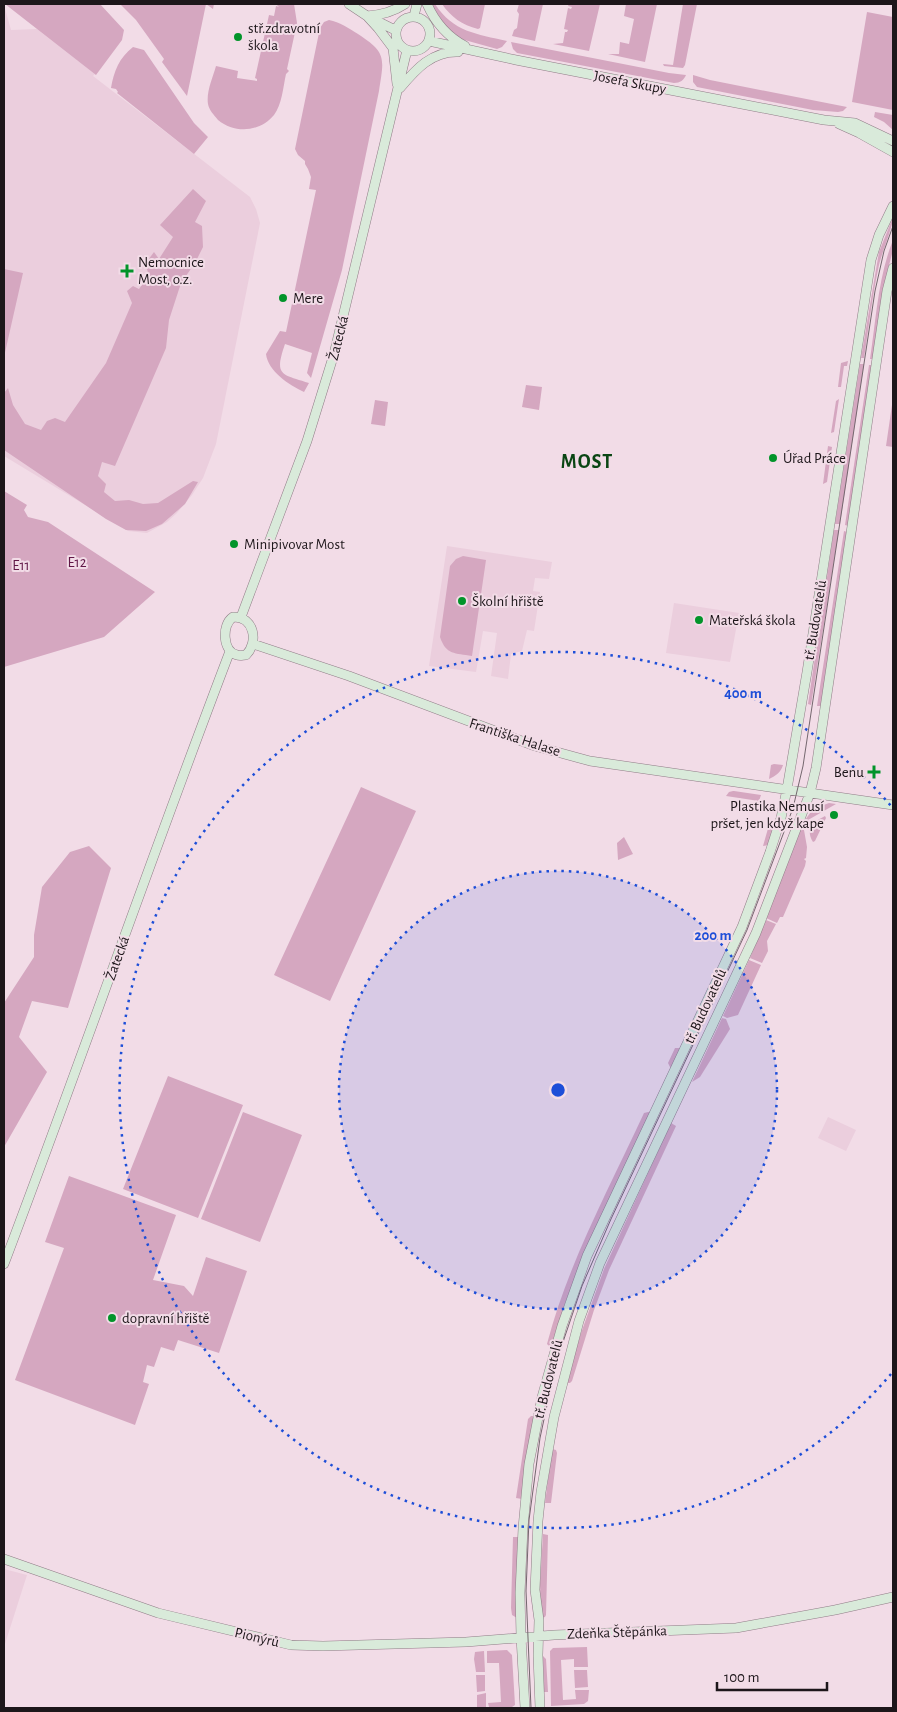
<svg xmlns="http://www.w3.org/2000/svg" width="897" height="1712" viewBox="0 0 897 1712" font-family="'Alegreya Sans',sans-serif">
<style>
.built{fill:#ebcedd}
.green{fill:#d5a7c0}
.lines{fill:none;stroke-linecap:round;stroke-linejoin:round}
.secondary-casing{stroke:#907c87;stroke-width:10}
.secondary{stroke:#d9eada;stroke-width:9}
.tram{stroke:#74676e;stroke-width:1}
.ring{fill:none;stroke:#1d4ed8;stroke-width:2.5;stroke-dasharray:2.5 5}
.poi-dot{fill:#02942a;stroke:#f2dce7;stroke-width:2}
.labels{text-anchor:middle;stroke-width:4;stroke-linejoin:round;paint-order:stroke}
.poi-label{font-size:15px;fill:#1d161a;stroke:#f2dce7;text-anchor:start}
.street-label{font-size:15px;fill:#1d161a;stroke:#f2dce7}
.park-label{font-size:15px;fill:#611747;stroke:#f2dce7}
.district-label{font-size:20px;font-weight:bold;letter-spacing:1px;fill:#0a4614;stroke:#f2dce7}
.centre{fill:#1d4ed8;stroke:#f2dce7;stroke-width:2.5}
.ring-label{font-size:15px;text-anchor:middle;font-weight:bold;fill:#1d4ed8;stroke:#f2dce7;stroke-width:4;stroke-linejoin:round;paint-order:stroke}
</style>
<rect width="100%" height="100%" fill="#f2dce7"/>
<path class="built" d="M4,5L11,30L37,29L95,74L93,76L250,197L256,209L260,223L216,444L203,478L192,495L177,513L167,522L147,533L128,531L4,456Z
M447,546L552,562L549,579L535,578L533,591L540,592L534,631L527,630L522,651L511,654L508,679L491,676L497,633L483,631L476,672L429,666Z
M674,603L739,613L730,662L666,653Z
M828,1117L856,1130L846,1151L818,1138Z
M4,1569L27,1575L4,1647Z"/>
<path class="green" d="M5,4H100L124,30L122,40L96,75Z
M120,4H214L213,9L206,4L187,96L162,62L164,59L136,20Z
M276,4H294L297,23L287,69L289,71L286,74C283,88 282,104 274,115C260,132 235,134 218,120C214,115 209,110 208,104C206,92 213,77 216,66L238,71L237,78L257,81V79L255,78L269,15L274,16L276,6L279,7Z
M431,4H435C453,32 477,34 507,41L502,47L497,49L461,39L443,26Z
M442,4H485L480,28L478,29C462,25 451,17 442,4Z
M519,4H543L535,41L512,36L514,30L517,28L519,14L517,11Z
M569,4H600L589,51L553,44L563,43L565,32H567L568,30L564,29L568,8L571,9L572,7L568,6Z
M626,4H657L645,62L608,54H619L620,42L629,44L634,19L624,16Z
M683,4H697L685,65L683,68L664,66L663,64L673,65Z
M867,12L893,17V110L852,102Z
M329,20C340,22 348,28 358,34C387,53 384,58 379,91L342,270L311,378L307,373L312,353L285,344C274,376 281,374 309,383L304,392C289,385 268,371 266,354L280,331L286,332L316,190L309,189L311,177L308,169L305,164V161L298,155L295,149L320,28L324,22Z
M511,42L669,73L686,75C684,80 680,83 674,83L517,53L513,49Z
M133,47L144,50L194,123L208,137L194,154L117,93L118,92L116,89L111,88C114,71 119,58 133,47Z
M693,75L710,80L847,107L843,111L838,112L813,110L697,87L693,82Z
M875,112L893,115V130L884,122L874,117Z
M193,189L206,201L195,222L202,226L203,247L195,263L181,283L169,320L166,348L115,466L102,462L98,476L106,484L104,492L115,501L129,500L143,504L158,503L193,481L198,482L185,504L162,524L146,531L126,530L106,519L4,450V393L8,388L13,405L25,424L41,430L47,421L55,418L65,422L106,363L132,303L127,291L133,286L139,289L149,275L145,264L154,252L159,259L173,237L160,225Z
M893,217C893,227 882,252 879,265C872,296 869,327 864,358H861L879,252Z
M893,240V250L885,281L874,359H870C876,320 878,277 893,240Z
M4,269L23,273L4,357Z
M848,361L847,366H844L841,387H838L841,363Z
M860,364H864L840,524H835Z
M869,365H873L848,526L845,525Z
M526,385L542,387L539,410L522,407Z
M893,398V447L886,446Z
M839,399L834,432L831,433L836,401Z
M375,400L388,402L385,426L371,424Z
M828,446L832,447L827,482L823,484Z
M4,491L27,505L24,510L28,517L48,522L155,592L104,637L4,667Z
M834,530H839L811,705L808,704Z
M844,531L847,532L821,706H817Z
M463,556L486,560L472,656C455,653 446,655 440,637L450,566L456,559Z
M774,764L783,765C781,772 776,776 769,779L771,765Z
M361,787L416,811L330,1001L274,975Z
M733,791H734L761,795L759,801L726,796L729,792Z
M829,803L836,804L808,820H805L813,809Z
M825,816L826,818L815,841L813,842C805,829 813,822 825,816Z
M776,821L769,845L763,846L769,825Z
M801,829L804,830L807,847L806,858L804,859L806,861L805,866L783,917H780L777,923L766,918Z
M624,837L633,854L618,860L617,843Z
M89,846L111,868L68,1008L32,1001L19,1037L47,1072L4,1147V1003L34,957V935L42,887L70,852Z
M766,920L776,924L767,941L768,951L762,963L750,958Z
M749,960L761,965L738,1015L727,1018L723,1016Z
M722,1018L726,1019L730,1029L700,1077L692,1082Z
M675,1048H682L671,1069L668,1063Z
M168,1076L243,1105L198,1218L123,1189Z
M243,1112L302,1135L260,1242L201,1219Z
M648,1112H651L584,1255L565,1303L551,1348L547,1344C568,1263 609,1189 644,1113Z
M671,1123L676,1126L609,1270L594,1310L572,1381L570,1383H566L581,1333L604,1269Z
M69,1176L176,1215L153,1280L184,1286L193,1296L206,1257L247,1271L219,1353L178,1340L174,1351L161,1347L154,1367L147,1365L143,1382L149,1384L135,1425L15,1380L64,1248L45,1242Z
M531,1416H535L522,1499L516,1498L528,1419Z
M552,1449L556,1450L557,1453L551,1503H545Z
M543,1534L548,1535L546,1615L545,1617L541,1618L540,1585Z
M513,1537H519L517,1618L512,1615L511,1608Z
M587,1647L588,1667H574V1659L561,1660L563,1700L576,1699L575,1690H589L588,1701L584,1704L551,1706L550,1651L553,1648Z
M507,1650L512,1655L515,1705L512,1707H489L488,1703L501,1702L499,1663H487V1651Z
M484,1651L485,1672H476L474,1659L475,1652Z
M543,1656L546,1659L548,1692H544Z
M574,1670H587L588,1687L575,1688Z
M476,1675H485V1691L477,1692Z
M486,1693V1708H477V1695Z"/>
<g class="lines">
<defs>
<path id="secondary" d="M349,4L367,16L395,30
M427,4C435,22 448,37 465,46
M367,16L378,28L393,48L397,84
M367,16C382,15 393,12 405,4
M414,16L417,4
M396 34a17 17 0 1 1 34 0a17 17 0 1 1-34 0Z
M429,41L516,60L824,120L855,123L893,141
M400,88C416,69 432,51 458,52
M839,124L859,133L893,152
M233,617C254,616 259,642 246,655C243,655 240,656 237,655C223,652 221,625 233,617Z
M241,617L307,441L334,354L407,50
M253,644L349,676L535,746L590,761L893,805
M4,1264C81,1061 152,855 230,651
M4,1559L158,1613L291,1645L323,1646L466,1642L554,1635L736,1628L835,1610L893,1597
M525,1708L521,1637L520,1593L523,1528L529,1464L542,1397L562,1326L587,1256L742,927L770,852L781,818L787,789L807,672L871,260L879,235L893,206
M540,1708L538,1655L539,1620L535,1590L538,1521L541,1492L554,1417L579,1321L600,1263L756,933L810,793L816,768L887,291L893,268"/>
</defs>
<use href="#secondary" class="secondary-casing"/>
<use href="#secondary" class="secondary"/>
<path class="tram" d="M531,1708L526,1591L529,1520L540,1438L552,1382L564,1339L582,1286L611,1219L747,930L793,808L803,766L875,291L884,251L893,226"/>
</g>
<circle cx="558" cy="1090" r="219" fill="#1d4ed8" fill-opacity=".12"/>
<g class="ring">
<circle cx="558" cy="1090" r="219"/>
<path d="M891 1374A438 438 0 1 1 891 806"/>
</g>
<g class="poi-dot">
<circle cx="238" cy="37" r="5"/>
<path d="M124.5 263.5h5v5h5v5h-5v5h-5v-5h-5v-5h5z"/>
<circle cx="283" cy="298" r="5"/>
<circle cx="773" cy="458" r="5"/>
<circle cx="234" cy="544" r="5"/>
<circle cx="462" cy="601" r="5"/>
<circle cx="699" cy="620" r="5"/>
<path d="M871.5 764.5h5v5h5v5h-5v5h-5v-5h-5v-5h5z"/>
<circle cx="834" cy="815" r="5"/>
<circle cx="112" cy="1318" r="5"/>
</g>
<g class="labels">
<g class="poi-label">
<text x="248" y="33">stř.zdravotní<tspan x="248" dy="17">škola</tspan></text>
<text x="138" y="267">Nemocnice<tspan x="138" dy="17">Most, o.z.</tspan></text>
<text x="293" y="303">Mere</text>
<text x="783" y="463">Úřad Práce</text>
<text x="244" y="549">Minipivovar Most</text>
<text x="472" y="606">Školní hřiště</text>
<text x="709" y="625">Mateřská škola</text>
<text x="864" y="777" text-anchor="end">Benu</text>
<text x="824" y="811" text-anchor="end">Plastika Nemusí<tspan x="824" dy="17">pršet, jen když kape</tspan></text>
<text x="122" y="1323">dopravní hřiště</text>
</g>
<g class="street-label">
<text transform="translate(630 82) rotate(11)" y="5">Josefa Skupy</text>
<text transform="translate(338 338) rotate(-76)" y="5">Žatecká</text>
<text transform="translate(815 620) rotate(-81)" y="5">tř. Budovatelů</text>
<text transform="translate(515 737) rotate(18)" y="5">Františka Halase</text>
<text transform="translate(117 958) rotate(-70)" y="5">Žatecká</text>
<text transform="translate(705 1006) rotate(-65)" y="5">tř. Budovatelů</text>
<text transform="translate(548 1379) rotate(-76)" y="5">tř. Budovatelů</text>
<text transform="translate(617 1632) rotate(-2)" y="5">Zdeňka Štěpánka</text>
<text transform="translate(257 1637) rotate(13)" y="5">Pionýrů</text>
</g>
<g class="park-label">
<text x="77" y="567">E12</text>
<text x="21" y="570">E11</text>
</g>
<g class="district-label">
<text x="587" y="468">MOST</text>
</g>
</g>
<circle cx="558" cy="1090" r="8" class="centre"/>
<g class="ring-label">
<text x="743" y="698">400 m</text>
<text x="713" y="940">200 m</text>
</g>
<rect width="897" height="1712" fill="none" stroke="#1d161a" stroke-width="10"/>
<path d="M717 1682v8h110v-8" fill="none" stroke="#1d161a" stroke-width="2.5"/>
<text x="724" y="1682" font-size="15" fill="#1d161a" stroke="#f2dce7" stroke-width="4" paint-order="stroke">100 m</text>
</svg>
